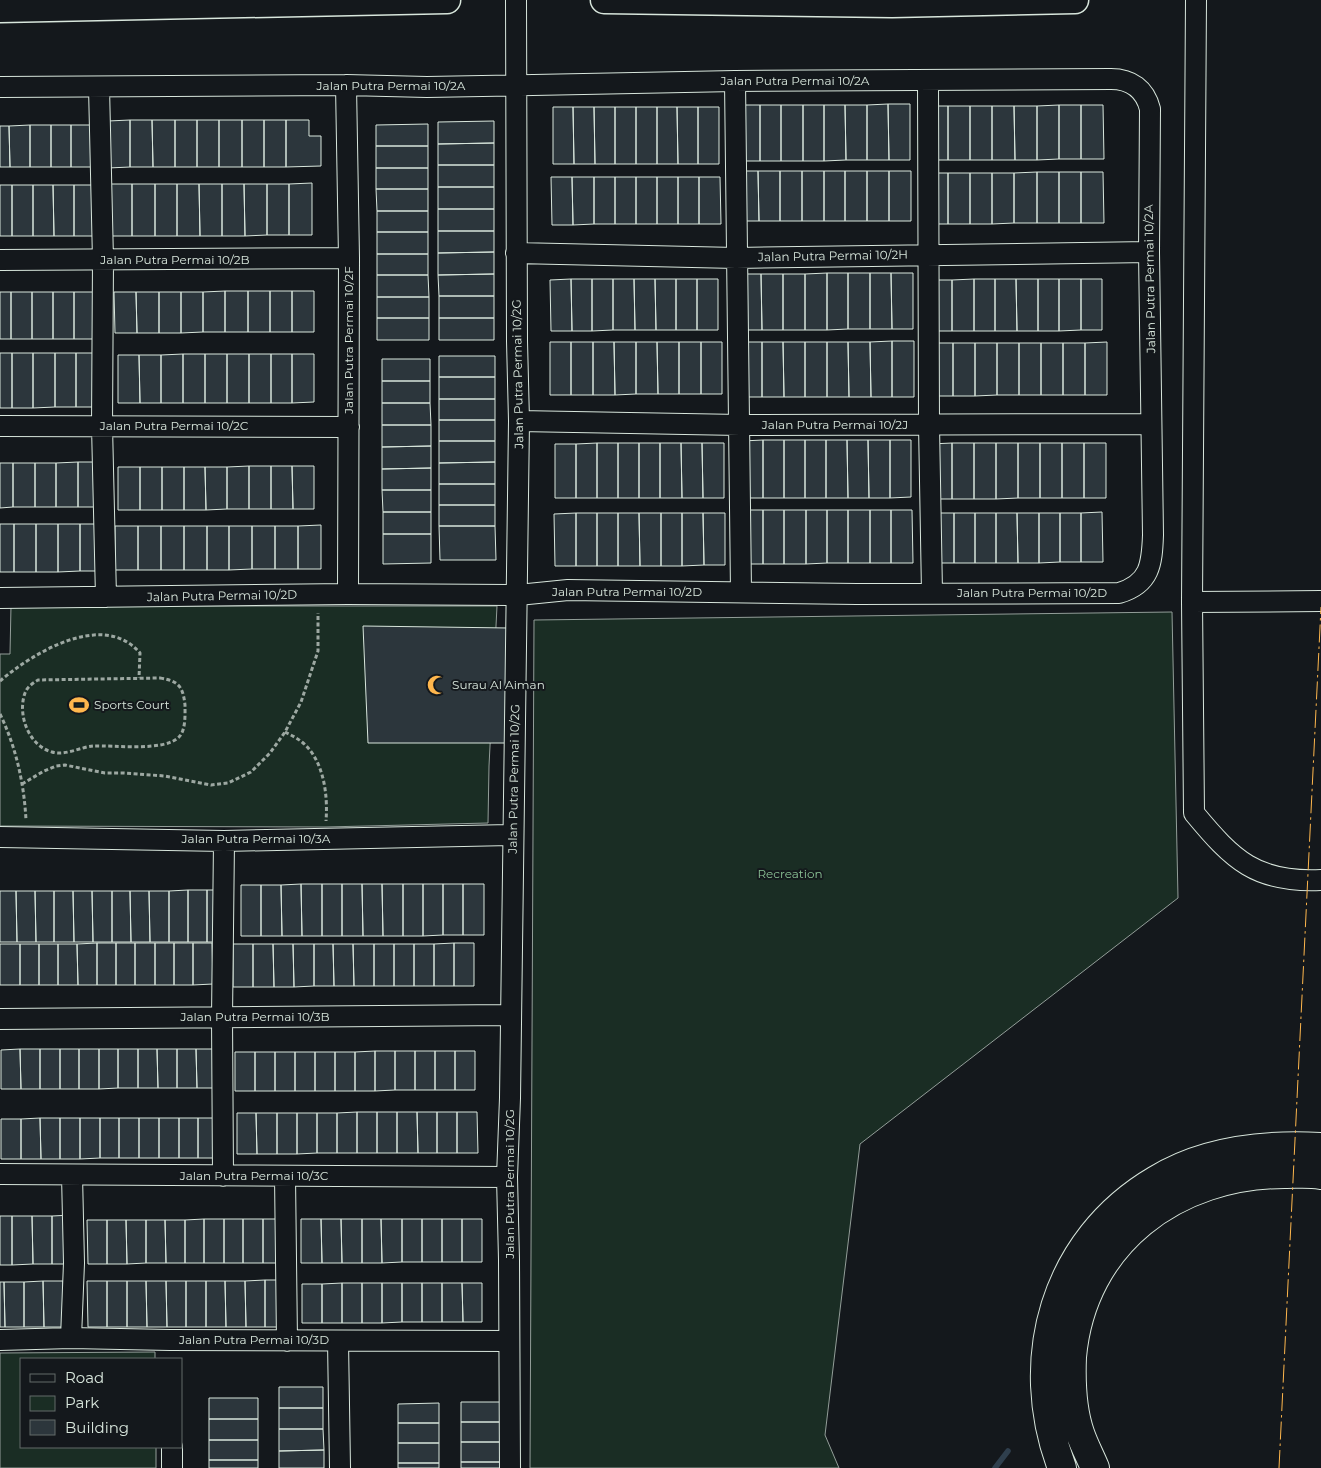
<svg xmlns="http://www.w3.org/2000/svg" width="1321" height="1468" viewBox="0 0 1321 1468" font-family="Montserrat,sans-serif">
<style>
.green{fill:#1a2d24;stroke:#939e99}
.lines{fill:none;stroke-linecap:round;stroke-linejoin:round}
.stream{stroke:#2f3f4d;stroke-width:5.5}
.building{fill:#2c363c;stroke:#d8e6dc}
.minor-casing{stroke:#d8e6dc;stroke-width:22}
.major-casing{stroke:#d8e6dc;stroke-width:29}
.highway-casing{stroke:#d8e6dc;stroke-width:30}
.path{stroke:#9da8a2;stroke-width:3;stroke-dasharray:4 2.5;stroke-linecap:butt}
.minor{stroke:#14181c;stroke-width:20}
.major{stroke:#14181c;stroke-width:26}
.highway{stroke:#14181c;stroke-width:28}
.power{stroke:#ffb74d;stroke-width:1;stroke-dasharray:18 4 2.5 4;stroke-linecap:butt}
.labels{text-anchor:middle;stroke-width:4;stroke-linejoin:round;paint-order:stroke}
.street-label{font-size:12px;fill:#d8e6dc;stroke:#14181c}
.poi-label{font-size:12px;fill:#d8e6dc;stroke:#14181c;text-anchor:start}
.park-label{font-size:12px;fill:#8ac095;stroke:#14181c}
</style>
<rect width="100%" height="100%" fill="#14181c"/>
<path class="green" d="M11,606H497L489,766L488,823L325,827L0,826V654H10Z
M1172,612L1178,898L860,1144L825,1435L839,1468H530L534,620Z
M155,1352V1359H21V1447H156V1468H0V1353Z"/>
<g class="lines">
<path class="stream" d="M995,1468L1008,1451"/>
</g>
<path class="building" d="M888,104H910V160H889Z
M888,104L889,160H867V105Z
M738,105H760V161H738Z
M760,105H781V161H760Z
M781,105H803V161H781Z
M803,105H824V161H803Z
M824,105H845L846,160L824,161Z
M845,105H867V160H846Z
M1059,105H1081V159H1059Z
M1059,105V159L1037,160V106Z
M1081,105H1103L1104,159H1081Z
M930,106H948V160H931Z
M948,106H970V160H948Z
M970,106H992V160H970Z
M992,106H1014L1015,160H992Z
M1014,106H1037V160H1015Z
M553,107H573L574,164H553Z
M573,107H594L595,164H574Z
M594,107H615V164H595Z
M615,107H636V164H615Z
M636,107H657V164H636Z
M657,107H677L678,164H657Z
M677,107H698V164H678Z
M698,107H719V164H698Z
M130,120V167L108,168V121Z
M130,120H152L153,167H130Z
M152,120H175V167H153Z
M175,120H197V167H175Z
M197,120H219V167H197Z
M219,120H242V167H219Z
M242,120H264V167H242Z
M264,120H286V167H264Z
M286,120H309V136H321V166L286,167Z
M494,121V143L438,144V122Z
M428,124V146H376V125Z
M30,125V167H10L9,126Z
M30,125H51V167H30Z
M51,125H71V167H51Z
M71,125H92V167H71Z
M0,126H9L10,167H0Z
M494,143V165H438V144Z
M376,146H428V168H376Z
M438,165H494V187H438Z
M376,168H428V189H376Z
M737,171H758L759,221H737Z
M758,171H780V221H759Z
M780,171H802V221H780Z
M802,171H824V221H802Z
M824,171H845V221H824Z
M845,171H867V221H845Z
M867,171H889V221H867Z
M889,171H911V221H889Z
M1037,172V223H1014V173Z
M1037,172H1059V223H1037Z
M1059,172H1081V223H1059Z
M1081,172H1103L1104,223H1081Z
M931,173H948V224H931Z
M948,173H970V224H948Z
M970,173H992V224H970Z
M992,173H1014V223L992,224Z
M551,177H572L573,225H552Z
M572,177H594V224L573,225Z
M594,177H615V224H594Z
M615,177H636V224H615Z
M636,177H657V224H636Z
M657,177H678V224H657Z
M678,177H699V224H678Z
M699,177H720L721,224H699Z
M312,183V235H289V184Z
M109,184H132V236H110Z
M132,184H155V236H132Z
M155,184H177V236H155Z
M177,184H199L200,236H177Z
M199,184H222V236H200Z
M222,184H244L245,236H222Z
M244,184H267V235L245,236Z
M267,184H289V235H267Z
M0,185H12V236H0Z
M12,185H33V236H12Z
M33,185H53L54,236H33Z
M53,185H74V236H54Z
M74,185H95V236H74Z
M438,187H494V209H438Z
M376,189H428V211H377Z
M438,209H494V231H438Z
M377,211H428V232H377Z
M438,231H494V252L438,253Z
M377,232H428V254H377Z
M494,252V274L438,275V253Z
M377,254H428V275H377Z
M827,273H848V329L827,330Z
M827,273V330H805V274Z
M848,273H870V329H848Z
M870,273H891L892,329H870Z
M891,273H913V329H892Z
M494,274V296H439L438,275Z
M740,274H761L762,330H740Z
M761,274H783V330H762Z
M783,274H805V330H783Z
M377,275H428L429,297H377Z
M571,279L572,331H551L550,280Z
M571,279H592V331H572Z
M592,279H613V330L592,331Z
M613,279H634L635,330H613Z
M634,279H655L656,330H635Z
M655,279H676V330H656Z
M676,279H697V330H676Z
M697,279H718V330H697Z
M974,279H995V331H974Z
M974,279V331H952V280Z
M995,279H1016L1017,331H995Z
M1016,279H1038V331H1017Z
M1038,279H1059V331H1038Z
M1059,279H1081V330L1059,331Z
M1081,279H1102V330H1081Z
M931,280H952V331H931Z
M225,291H248V332H225Z
M225,291V332H203V292Z
M248,291H270V332H248Z
M270,291H292V332H270Z
M292,291H314V332H292Z
M0,292H11V339H0Z
M11,292H32V339H11Z
M32,292H53V339H32Z
M53,292H74V339H53Z
M74,292H95V339H74Z
M114,292H136L137,333H115Z
M136,292H159V333H137Z
M159,292H181V333H159Z
M181,292H203V332L181,333Z
M439,296H494V318H439Z
M377,297H429V318H377Z
M377,318H429V340H377Z
M439,318H494V340H439Z
M892,341H914V397H892Z
M892,341V397H871L870,342Z
M550,342H571V395H550Z
M571,342H593V395H571Z
M593,342H614L615,395H593Z
M614,342H636V394L615,395Z
M636,342H657L658,394H636Z
M657,342H679V394H658Z
M679,342H701V394H679Z
M701,342H722V394H701Z
M740,342H762V397H740Z
M762,342H783L784,397H762Z
M783,342H805V397H784Z
M805,342H827V397H805Z
M827,342H848L849,397H827Z
M848,342H870L871,397H849Z
M1107,342V395H1085V343Z
M931,343H953V396H931Z
M953,343H975V396H953Z
M975,343H997V395L975,396Z
M997,343H1019V395H997Z
M1019,343H1041V395H1019Z
M1041,343H1063V395H1041Z
M1063,343H1085V395H1063Z
M0,353H12V408H0Z
M12,353H33V408H12Z
M33,353H55V407L33,408Z
M55,353H76V407H55Z
M76,353H97L98,407H76Z
M183,354H205V403H183Z
M183,354V403H161V355Z
M205,354H227V403H205Z
M227,354H249V403H227Z
M249,354H271V403H249Z
M271,354H292V403H271Z
M292,354H314V402L292,403Z
M118,355H139L140,403H118Z
M139,355H161V403H140Z
M439,356H495V377H439Z
M382,359H430V381H382Z
M439,377H495V399H439Z
M382,381H430V403H382Z
M439,399H495V420H439Z
M382,403H430L431,425H382Z
M439,420H495V441H439Z
M382,425H431V446L382,447Z
M763,440V498H742V441Z
M763,440H784V498H763Z
M784,440H805V498H784Z
M805,440H826V498H805Z
M826,440H847L848,498H826Z
M847,440H868L869,498H848Z
M868,440H890V498H869Z
M890,440H911V497L890,498Z
M439,441H495V462L439,463Z
M597,443H618V498H597Z
M597,443V498H576V444Z
M618,443H639V498H618Z
M639,443H660V498H639Z
M660,443H681L682,498H660Z
M681,443H702L703,498H682Z
M702,443H724V498H703Z
M952,443V499H930V444Z
M952,443H974V499H952Z
M974,443H996V499H974Z
M996,443H1018V498L996,499Z
M1018,443H1040V498H1018Z
M1040,443H1062V498H1040Z
M1062,443H1084V498H1062Z
M1084,443H1106V498H1084Z
M555,444H576V498H555Z
M431,446V468L382,469V447Z
M78,462H99V507H78Z
M78,462V507H56V463Z
M495,462V484H439V463Z
M0,463H13V507L0,508Z
M13,463H35V507H13Z
M35,463H56V507H35Z
M249,466H271V509H249Z
M249,466V509H227V467Z
M271,466H292L293,509H271Z
M292,466H314V509H293Z
M118,467H140V510H118Z
M140,467H162V510H140Z
M162,467H184V510H162Z
M184,467H205L206,510H184Z
M205,467H227V509L206,510Z
M431,468V490H382V469Z
M439,484H495V505H439Z
M382,490H431V512H383Z
M439,505H495V526H439Z
M742,510H763V564H742Z
M763,510H784V564H763Z
M784,510H806V564H784Z
M806,510H827V563L806,564Z
M827,510H848V563H827Z
M848,510H870V563H848Z
M870,510H891V563H870Z
M891,510H912L913,563H891Z
M383,512H431V534H383Z
M1102,512L1103,562H1081V513Z
M576,513V566H555L554,514Z
M576,513H597V566H576Z
M597,513H618V566H597Z
M618,513H639L640,566H618Z
M639,513H661V566H640Z
M661,513H682V566H661Z
M682,513H703L704,565L682,566Z
M703,513H725V565H704Z
M933,513H954V563H933Z
M954,513H975V563H954Z
M975,513H996V563H975Z
M996,513H1017L1018,563H996Z
M1017,513H1039V563H1018Z
M1039,513H1060V562L1039,563Z
M1060,513H1081V562H1060Z
M0,524H14V572H0Z
M14,524H36V572H14Z
M36,524H58V572H36Z
M58,524H80V571L58,572Z
M80,524H101L102,571H80Z
M321,525V569H298V526Z
M115,526H138V570H115Z
M138,526H161V570H138Z
M161,526H184V570H161Z
M184,526H207V570H184Z
M207,526H229V570H207Z
M229,526H252V569L229,570Z
M252,526H275V569H252Z
M275,526H298V569H275Z
M439,526H495L496,560H440Z
M383,534H431V563L383,564Z
M363,626L509,628L508,743H368Z
M301,884H322V936H302Z
M301,884L302,936H282L281,885Z
M322,884H342V936H322Z
M342,884H362L363,936H342Z
M362,884H382L383,936H363Z
M382,884H403V936H383Z
M403,884H423V936H403Z
M423,884H443V935L423,936Z
M443,884H463V935H443Z
M463,884H484V935H463Z
M241,885H261V936H241Z
M261,885H281L282,936H261Z
M188,890V942H169V891Z
M188,890H207V942H188Z
M207,890H226V942H207Z
M0,891H16L17,942H0Z
M16,891H35L36,942H17Z
M35,891H54V942H36Z
M54,891H73L74,942H54Z
M73,891H92L93,942H74Z
M92,891H112V942H93Z
M112,891H130L131,942H112Z
M130,891H149L150,942H131Z
M149,891H169V942H150Z
M97,943H116V985H97Z
M97,943V985H78L77,944Z
M116,943H135V985H116Z
M135,943H155V985H135Z
M155,943H174V985H155Z
M174,943H193V985H174Z
M193,943H212L213,984L193,985Z
M454,943H474V986H454Z
M454,943V986H434V944Z
M0,944H20V985H0Z
M20,944H39V985H20Z
M39,944H58V985H39Z
M58,944H77L78,985H58Z
M233,944H253V987H233Z
M253,944H273L274,987H253Z
M273,944H293L294,987H274Z
M293,944H314V986L294,987Z
M314,944H333L334,986H314Z
M333,944H353L354,986H334Z
M353,944H374V986H354Z
M374,944H394V986H374Z
M394,944H414V986H394Z
M414,944H434V986H414Z
M20,1049L21,1089H1V1050Z
M20,1049H40V1089H21Z
M40,1049H60V1089H40Z
M60,1049H79V1089H60Z
M79,1049H99V1089H79Z
M99,1049H118V1088L99,1089Z
M118,1049H138V1088H118Z
M138,1049H157L158,1088H138Z
M157,1049H177V1088H158Z
M177,1049H196L197,1088H177Z
M196,1049H216V1088H197Z
M375,1051H395V1090L375,1091Z
M375,1051V1091H355V1052Z
M395,1051H415V1090H395Z
M415,1051H435V1090H415Z
M435,1051H455V1090H435Z
M455,1051H475V1090H455Z
M235,1052H255V1091H235Z
M255,1052H275V1091H255Z
M275,1052H295V1091H275Z
M295,1052H315V1091H295Z
M315,1052H335V1091H315Z
M335,1052H355V1091H335Z
M357,1112H377V1153H357Z
M357,1112V1153H337V1113Z
M377,1112H397V1153H377Z
M397,1112H417L418,1153H397Z
M417,1112H437V1153H418Z
M437,1112H457V1153H437Z
M457,1112H477L478,1153H457Z
M237,1113H256L257,1154H237Z
M256,1113H277V1154H257Z
M277,1113H297V1154H277Z
M297,1113H317V1153L297,1154Z
M317,1113H337V1153H317Z
M40,1118H60V1159H41Z
M40,1118L41,1159H21V1119Z
M60,1118H80V1159H60Z
M80,1118H100V1158L80,1159Z
M100,1118H119V1158H100Z
M119,1118H139V1158H119Z
M139,1118H159V1158H139Z
M159,1118H179V1158H159Z
M179,1118H198V1158H179Z
M198,1118H218V1158H198Z
M1,1119H21V1159H1Z
M72,1215V1264H52V1216Z
M0,1216H12V1265H0Z
M12,1216H32L33,1264L12,1265Z
M32,1216H52V1264H33Z
M204,1219V1263H185V1220Z
M204,1219H224V1263H204Z
M224,1219H243V1263H224Z
M243,1219H263V1263H243Z
M263,1219H282L283,1263H263Z
M301,1219H321L322,1263H301Z
M321,1219H341L342,1263H322Z
M341,1219H362V1263H342Z
M362,1219H381L382,1263H362Z
M381,1219H402V1262L382,1263Z
M402,1219H422V1262H402Z
M422,1219H442V1262H422Z
M442,1219H462V1262H442Z
M462,1219H482V1262H462Z
M87,1220H107V1264H88Z
M107,1220H126L127,1264H107Z
M126,1220H146V1263L127,1264Z
M146,1220H165L166,1263H146Z
M165,1220H185V1263H166Z
M265,1280H285V1327H265Z
M265,1280V1327H246L245,1281Z
M43,1281H63V1327H44Z
M43,1281L44,1327H24V1282Z
M87,1281H107V1327H88Z
M107,1281H127V1327H107Z
M127,1281H146L147,1327H127Z
M146,1281H166L167,1327H147Z
M166,1281H186V1327H167Z
M186,1281H206V1327H186Z
M206,1281H225L226,1327H206Z
M225,1281H245L246,1327H226Z
M0,1282H4L5,1327H0Z
M4,1282H24V1327H5Z
M342,1283H362V1323H342Z
M342,1283V1323H322V1284Z
M362,1283H382V1323H362Z
M382,1283H402V1322L382,1323Z
M402,1283H422V1322H402Z
M422,1283H442V1322H422Z
M442,1283H462L463,1322H442Z
M462,1283H482V1322H463Z
M302,1284H322V1323H302Z
M279,1387H323V1408H279Z
M209,1398H258V1419H209Z
M461,1402H502V1422H461Z
M439,1403V1423H398V1404Z
M279,1408H323V1429H279Z
M209,1419H258V1440H209Z
M461,1422H502V1442H461Z
M398,1423H439V1443H398Z
M279,1429H323L324,1450L279,1451Z
M209,1440H258V1460H209Z
M461,1442H502V1462H461Z
M398,1443H439V1463H398Z
M324,1450V1468H279V1451Z
M209,1460H258V1468H209Z
M461,1462H502V1468H461Z
M398,1463H439V1468H398Z"/>
<g class="lines">
<defs>
<path id="minor" d="M1196,0L1192,602L1194,813C1233,860 1256,883 1321,880
M735,81L741,592
M928,81L929,425L932,593
M346,85L349,258L348,594
M0,87L346,85L427,87L735,81L1111,79C1131,79 1145,89 1150,109L1149,252L1153,535C1152,564 1150,584 1119,593L857,594L568,590L518,595L348,594L0,598
M99,87L103,260L102,426L106,597
M516,253L736,258L1149,252
M0,260L349,258
M519,421L740,425L1151,424
M0,426L349,427
M1192,602L1321,601
M0,837L224,841L512,835
M0,1019L510,1015
M0,1174L507,1177
M223,1176L222,1017L224,841
M285,1176L287,1341
M71,1338L74,1263L72,1175
M0,1340L71,1338L170,1340L509,1341
M338,1341L340,1468
M172,1447V1468
M510,1468L509,1260L507,1177L510,1098L519,421L517,341L516,0"/>
<path id="major" d="M604,0L892,4L1075,0
M0,9L447,0"/>
<path id="highway" d="M1062,1468C1021,1360 1054,1240 1156,1180C1205,1150 1265,1144 1321,1147
M1095,1468C1090,1456 1084,1445 1080,1433C1072,1410 1071,1382 1072,1357C1082,1243 1176,1173 1287,1174C1298,1174 1310,1173 1321,1175"/>
</defs>
<use href="#minor" class="minor-casing"/>
<use href="#major" class="major-casing"/>
<use href="#highway" class="highway-casing"/>
<path class="path" d="M160,678C178,681 183,686 185,705C185,714 186,730 179,737C164,752 114,745 93,746C81,747 65,756 52,752C29,746 17,715 25,693C27,687 33,683 38,680Z
M0,681C33,653 103,610 140,653L139,678
M0,714C16,747 24,783 26,820
M285,732C291,735 297,738 302,742C324,760 328,795 326,821
M22,784L44,771L56,766L65,765L105,773H124L165,776L211,785L228,783L251,772L270,753L285,732L301,702L318,651V613"/>
<use href="#minor" class="minor"/>
<use href="#major" class="major"/>
<use href="#highway" class="highway"/>
<path class="power" d="M1279,1468L1321,607"/>
</g>
<defs>
<symbol id="mosque-bare" viewBox="-9 -9 18 18"><path d="M3.5-4.9A6 6 0 1 0 3.5 4.9A5 5 0 1 1 3.5-4.9Z" fill="#ffb74d" stroke="#14181c" stroke-width="2.5" paint-order="stroke"/></symbol>
<symbol id="stadium-bare" viewBox="-9 -9 18 18"><path d="M0-5a6.5 5 0 1 0 0 10a6.5 5 0 1 0 0-10ZM-3.5-1.8h7v3.6h-7Z" fill="#ffb74d" stroke="#14181c" stroke-width="2.5" paint-order="stroke"/></symbol>
</defs>
<g fill-rule="evenodd">
<use href="#mosque-bare" x="423" y="671" width="28" height="28"/>
<use href="#stadium-bare" x="65" y="691" width="28" height="28"/>
</g>
<g class="labels">
<g class="street-label">
<text x="795" y="85">Jalan Putra Permai 10/2A</text>
<text x="391" y="90">Jalan Putra Permai 10/2A</text>
<text transform="translate(833 256) rotate(-1)" y="4">Jalan Putra Permai 10/2H</text>
<text x="175" y="264">Jalan Putra Permai 10/2B</text>
<text transform="translate(1150 279) rotate(-91)" y="4">Jalan Putra Permai 10/2A</text>
<text transform="translate(349 340) rotate(-90)" y="4">Jalan Putra Permai 10/2F</text>
<text transform="translate(518 374) rotate(-91)" y="4">Jalan Putra Permai 10/2G</text>
<text x="835" y="429">Jalan Putra Permai 10/2J</text>
<text x="174" y="430">Jalan Putra Permai 10/2C</text>
<text x="627" y="596">Jalan Putra Permai 10/2D</text>
<text x="1032" y="597">Jalan Putra Permai 10/2D</text>
<text transform="translate(222 596) rotate(-1)" y="4">Jalan Putra Permai 10/2D</text>
<text transform="translate(514 779) rotate(-89)" y="4">Jalan Putra Permai 10/2G</text>
<text x="256" y="843">Jalan Putra Permai 10/3A</text>
<text x="255" y="1021">Jalan Putra Permai 10/3B</text>
<text x="254" y="1180">Jalan Putra Permai 10/3C</text>
<text transform="translate(510 1184) rotate(-90)" y="4">Jalan Putra Permai 10/2G</text>
<text x="254" y="1344">Jalan Putra Permai 10/3D</text>
</g>
<g class="poi-label">
<text x="452" y="689">Surau Al Aiman</text>
<text x="94" y="709">Sports Court</text>
</g>
<g class="park-label">
<text x="790" y="878">Recreation</text>
</g>
</g>
<rect x="20" y="1358" width="162" height="90" fill="#14181c" stroke="#626a69"/>
<rect x="30" y="1374" width="25" height="8" fill="#14181c" stroke="#626a69"/>
<text x="65" y="1383" font-size="15" fill="#d8e6dc">Road</text>
<rect x="30" y="1396" width="25" height="15" fill="#1a2d24" stroke="#626a69"/>
<text x="65" y="1408" font-size="15" fill="#d8e6dc">Park</text>
<rect x="30" y="1420" width="25" height="15" fill="#2c363c" stroke="#626a69"/>
<text x="65" y="1433" font-size="15" fill="#d8e6dc">Building</text>
</svg>
